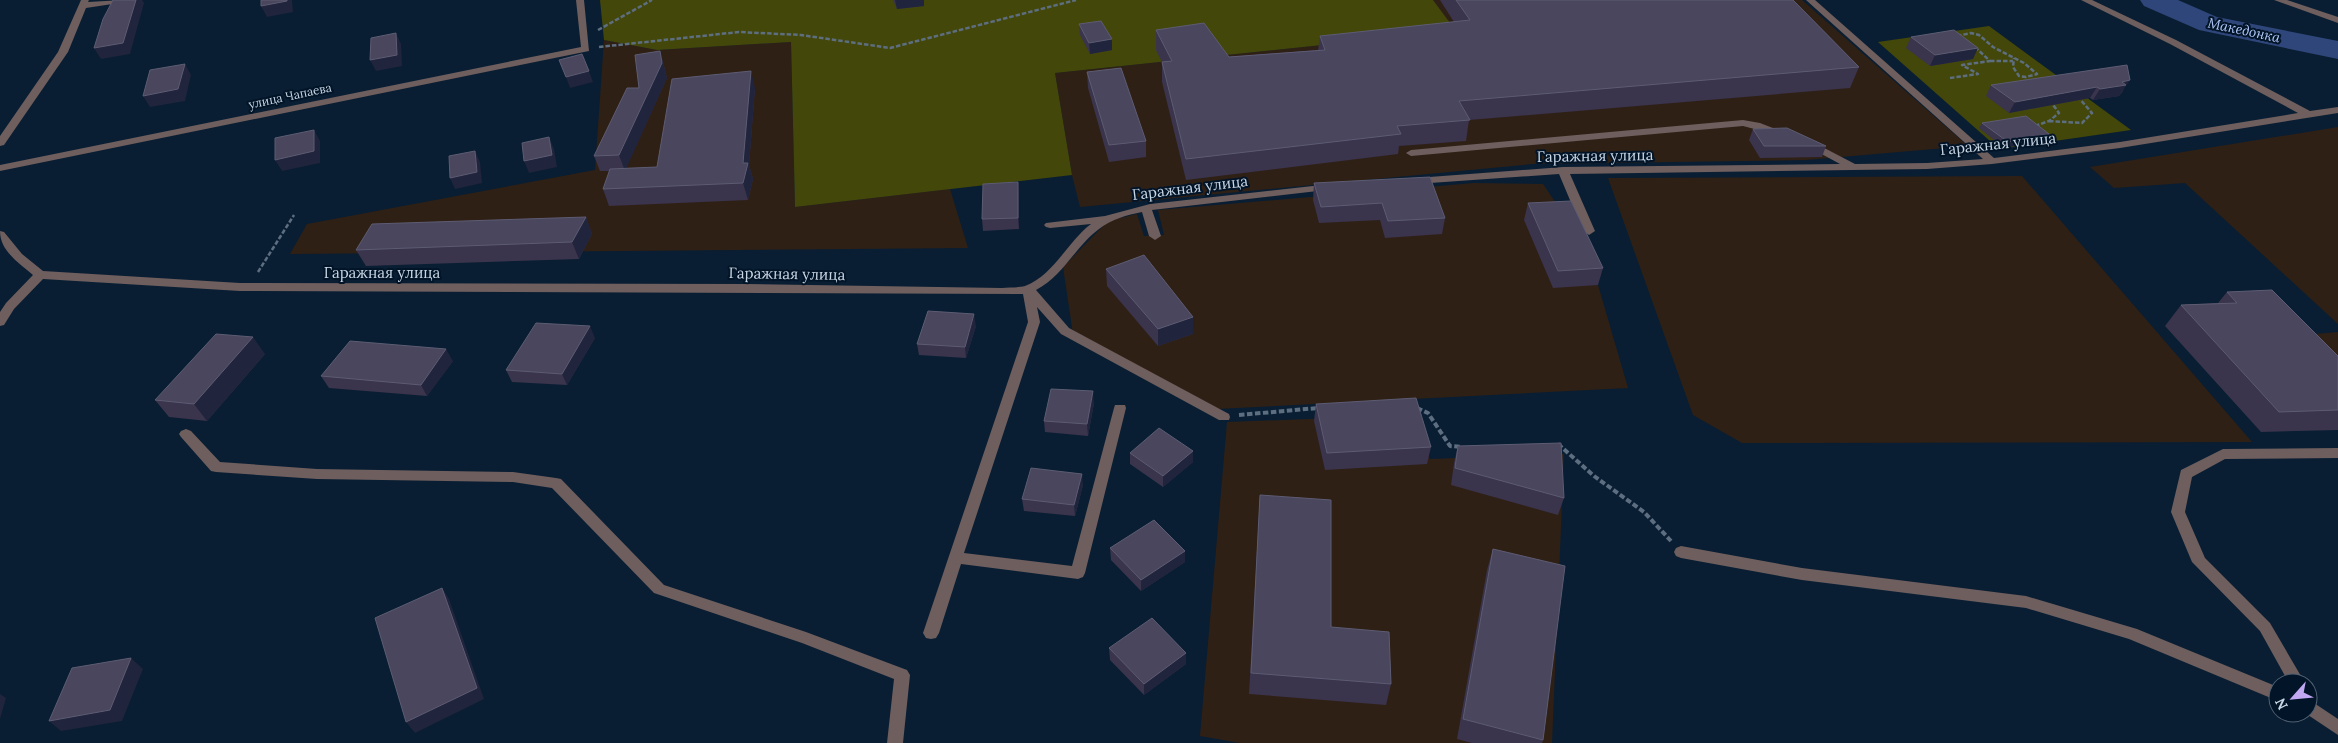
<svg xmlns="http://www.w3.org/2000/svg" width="2338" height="743" viewBox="0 0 2338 743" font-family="Lora,serif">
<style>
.industrial{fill:#2f2016}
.green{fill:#44470a}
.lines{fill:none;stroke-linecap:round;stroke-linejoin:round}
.river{fill:#2f467a;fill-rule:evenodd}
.path-far1{stroke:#5d6e80;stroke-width:2.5;stroke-dasharray:4.5 2;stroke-linecap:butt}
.path{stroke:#5d6e80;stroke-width:4;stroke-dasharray:5.5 2.5;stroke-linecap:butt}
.minor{fill:#6e5e5e;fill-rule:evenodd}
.wall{fill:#3a344d}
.shaded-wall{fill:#20243c}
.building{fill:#49465e;stroke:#5d5c73}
.labels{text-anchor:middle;stroke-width:4;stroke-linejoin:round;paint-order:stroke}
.far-street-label{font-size:12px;fill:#c9d6e4;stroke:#021428}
.far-water-label{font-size:14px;font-style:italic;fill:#b1c9fa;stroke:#021428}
.street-label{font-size:15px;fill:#c9d6e4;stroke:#021428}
</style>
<rect width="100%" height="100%" fill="#091e32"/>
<path class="industrial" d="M1433,0H1802L1968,146L1806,160L1533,164L1080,207L1072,175L1055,73L1455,31Z
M604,40L657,50L791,42L795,207L950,189L968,248L290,254L307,224L595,170Z
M2338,127V324L2185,183L2114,188L2090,167Z
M2022,176L2252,442L1742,443L1693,415L1608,178Z
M1474,183L1543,184L1566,218L1598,285L1628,388L1216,409L1073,334L1063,267L1108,221L1137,214L1144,236L1164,235L1158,210Z
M2338,332V368L2315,334Z
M1413,415L1430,459L1564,454L1552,743H1240L1200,736L1227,422Z"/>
<path class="green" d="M600,0H1433L1456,31L1055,73L1072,175L795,207L791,42L657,50L604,40Z
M1989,26L2131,130L1999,149L1878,42Z"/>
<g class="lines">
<path class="river" d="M2140,0H2178L2217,17L2338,41V59L2199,30L2144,6Z"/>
<path class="path-far1" d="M598,30L652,0
M1957,36L1971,33L1979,35L1993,47L2024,63L2037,74L2026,77L2019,76L2013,67L2014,58
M599,47L739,32L801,35L890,48L1076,0
M1990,61H2013
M1950,78L1978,74L1962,65L1990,61L1976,48
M2049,121L2082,123L2092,113L2079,98
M2035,126L2049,121L2059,113L2051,102
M258,272L294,215"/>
<path class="path" d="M1417,408L1428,413L1450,446L1462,447
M1239,415L1318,408
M1558,444L1594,476L1644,512L1671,541"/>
<path class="minor" d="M81,0H89L88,2L123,0L119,3L86,8L68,52L4,145L0,146V136L58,52Z
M576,0H584L589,51L0,171V165L581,47Z
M1806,0H1815L1994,158L2120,142L2298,113L2170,44L2081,0H2092L2176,40L2310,111L2338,107V113L2120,148L1992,164L1927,169L1570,174L1595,231L1589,235L1583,231L1559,174L1416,184L1411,181L1416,178L1563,167L1840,164L1805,145L1804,143L1809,140L1855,164L1927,163L1983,159Z
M2274,0H2287L2338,17V23Z
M1743,120L1760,123L1786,133L1781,136L1743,126L1411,156L1406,153L1411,150Z
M1331,184L1335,185L1336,187L1335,189L1152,210L1161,236L1155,240L1149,236L1142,212C1127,215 1112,219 1099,229C1075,247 1063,276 1036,290L1069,328L1229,414L1230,417L1229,420H1219L1061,334L1037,307L1040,322L964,553L1072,566L1114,408L1115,405H1125L1126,408L1085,573L1083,577L1078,579L961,564L939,633L936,638L931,639L926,638L923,633L1028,322L1023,294L240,291L43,279L14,309L4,325L0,326V312L6,303L33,275C19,263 0,251 0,231L4,232L22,254L43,271L240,283L748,284L1002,288C1009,287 1018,288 1025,286C1054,275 1067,242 1091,224L1050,228L1046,227L1044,225L1046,223L1105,216L1150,204Z
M186,429L191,431L220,462L317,469L513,472L556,478L561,479L664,585L806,632L907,670L910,675L903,743H887L894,679L802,643L654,593L552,488L513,482L317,479L216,472L211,471L181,437L179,434L181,431Z
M2338,448V458L2225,459L2192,477L2185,512L2205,558L2270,623L2305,683H2289L2260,631L2192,562L2171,512L2181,470L2223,449Z
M1681,546L1802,568L2026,596L2137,629L2278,687V701L2129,639L2026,608L1802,580L1681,558L1676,556L1674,552L1676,548Z
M2308,699L2338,719V735L2305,713H2308Z"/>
</g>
<path class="wall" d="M893,0H924V6L897,9Z
M1440,0H1793L1859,67L1850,88L1469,120L1466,141L1399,146L1398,154L1186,180L1162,82V62L1156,50V30L1229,57L1318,50L1320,36L1454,22Z
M1079,24L1112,50L1090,54L1080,35Z
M1911,37L1973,59L1930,66L1906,48Z
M660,51L664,66L667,78L626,168L657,167L755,88L749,165L753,179L748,200L609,206L603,189L610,171H600L594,156L639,88Z
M2127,65L2123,91L2119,96L2093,100L2090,98L2009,113L1986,96L1991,85Z
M1087,72L1146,141V157L1109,162L1088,88Z
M1982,123L2045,140L2004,148L1979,128Z
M1753,129L1826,146L1822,157L1760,158L1749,140Z
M1314,183L1445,218L1442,234L1385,238L1380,220L1319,223L1313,200Z
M1019,194V229L983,231L982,219Z
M1528,203L1603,268L1598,285L1553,288L1524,220Z
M586,217L592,234L579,259L366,266L356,250Z
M1106,269L1193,334L1158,346L1107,286Z
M2227,292L2338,356V430L2261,432L2165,326L2181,305L2218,303Z
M976,326L966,358L919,355L917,344Z
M595,338L567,385L512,382L506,370Z
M265,354L207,421L169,417L155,400Z
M453,361L427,396L329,388L321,376Z
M1094,403L1088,436L1045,432L1044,421Z
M1316,404L1431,447L1427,464L1325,470L1314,421Z
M1458,446L1564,498L1558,515L1451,485L1454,463Z
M1130,453L1193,462L1163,487L1130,464Z
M1083,485L1075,516L1024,511L1022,499Z
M1260,495L1331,627L1391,684L1386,705L1249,694Z
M1110,548L1185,562L1141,591L1111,560Z
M1493,549L1543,740L1542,743H1472L1457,739L1487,570Z
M1109,648L1186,664L1144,695L1110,660Z"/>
<path class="shaded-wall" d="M136,0H142L144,3L130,54L101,59L94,48Z
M287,0H292L293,12L267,17L261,6Z
M895,0H924V6L897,9Z
M396,33L401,44L402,66L376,71L370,60Z
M1112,39V50L1090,54L1089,43Z
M1978,48L1973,59L1930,66L1935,55Z
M660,51L664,66L667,78L625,171L619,155Z
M185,64L191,75L185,101L150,107L143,96Z
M589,71L593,82L570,88L566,77Z
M751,71L755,88L749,165L753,179L748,200L743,183V163Z
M2130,80L2119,96L2093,100L2100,89L2122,82Z
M2097,87L2090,98L2009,113L2015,102Z
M314,130L320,141V163L282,171L275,160Z
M2049,134L2045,140L2004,148L2008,142Z
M549,137L554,149L557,167L529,173L524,161Z
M475,151L480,162L482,183L455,189L450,178Z
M1018,182L1019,194V229L1018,218Z
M586,217L592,234L579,259L572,242Z
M974,314L976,326L966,358L965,347Z
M1193,317V334L1158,346V329Z
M590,326L595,338L567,385L562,374Z
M253,337L265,354L207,421L194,404Z
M446,349L453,361L427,396L421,385Z
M1093,391L1094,403L1088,436L1087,424Z
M1193,451V462L1163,487V476Z
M1082,474L1083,485L1075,516L1074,505Z
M1185,551V562L1141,591V580Z
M442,588L449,599L484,699L415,733L406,722Z
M1186,653V664L1144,695V684Z
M131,658L143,669L122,721L61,731L49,721Z
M0,694L6,698L0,719Z"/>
<path class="building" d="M113,0H136L123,43L94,48L103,19Z
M261,0H287V1L261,6Z
M1456,0H1793L1859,67L1459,101L1470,120L1397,126L1401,134L1186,159L1162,62L1172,61L1156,30L1204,23L1229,57L1325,50L1320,36L1470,20Z
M1101,21L1112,39L1089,43L1079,24Z
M1954,30L1978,48L1935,55L1911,37Z
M396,33L397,55L370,60L371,38Z
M660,51L662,63L619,155L594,156L627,88H639L635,55Z
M582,54L589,71L566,77L559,60Z
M185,64L178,89L143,96L150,70Z
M2127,65L2130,80L2122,82L2126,85L2100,89L2097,87L2015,102L1991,85Z
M1121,68L1146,141L1109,145L1087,72Z
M751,71L743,163H748L743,183L603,189L610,169L657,167L672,79Z
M2026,116L2049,134L2008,142L1982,123Z
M1787,128L1826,146H1764L1753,129Z
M314,130V151L275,160V138Z
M549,137L552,155L524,161L522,143Z
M475,151L477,172L450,178L449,156Z
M1430,177L1445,218L1388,221L1382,203L1321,207L1314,183Z
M1018,182V218L982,219L983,184Z
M1571,201L1603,268L1558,271L1528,203Z
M586,217L572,242L356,250L372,224Z
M1144,255L1193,317L1158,329L1106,269Z
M2272,290L2338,356V410L2279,412L2181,305L2237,303L2227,292Z
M928,311L974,314L965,347L917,344Z
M536,323L590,326L562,374L506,370Z
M216,334L253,337L194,404L155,400Z
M350,341L446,349L421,385L321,376Z
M1051,389L1093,391L1087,424L1044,421Z
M1416,398L1431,447L1327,453L1316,404Z
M1159,428L1193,451L1163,476L1130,453Z
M1561,443L1564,498L1455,468L1458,446Z
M1031,468L1082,474L1074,505L1022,499Z
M1260,495L1331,500V627L1389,632L1391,684L1251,673Z
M1154,520L1185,551L1141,580L1110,548Z
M1493,549L1565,566L1543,740L1463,719Z
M442,588L477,688L406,722L375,618Z
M1152,618L1186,653L1144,684L1109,648Z
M131,658L110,710L49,721L72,668Z"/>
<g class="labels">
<g class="far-street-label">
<text transform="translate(290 96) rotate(-12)" y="4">улица Чапаева</text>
</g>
<g class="far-water-label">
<text transform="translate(2244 30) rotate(12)" y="5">Македонка</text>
</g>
<g class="street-label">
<text transform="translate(1998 144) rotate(-6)" y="5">Гаражная улица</text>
<text transform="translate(1595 156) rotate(-1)" y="5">Гаражная улица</text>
<text transform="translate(1190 188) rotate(-7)" y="5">Гаражная улица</text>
<text x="382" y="278">Гаражная улица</text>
<text transform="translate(787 274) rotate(1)" y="5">Гаражная улица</text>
</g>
</g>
<g transform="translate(2293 698) rotate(243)"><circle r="24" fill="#021428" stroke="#526273"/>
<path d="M0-4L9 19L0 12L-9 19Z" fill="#c1a8f3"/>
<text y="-8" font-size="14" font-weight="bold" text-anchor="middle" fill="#c9d6e4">N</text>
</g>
</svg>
